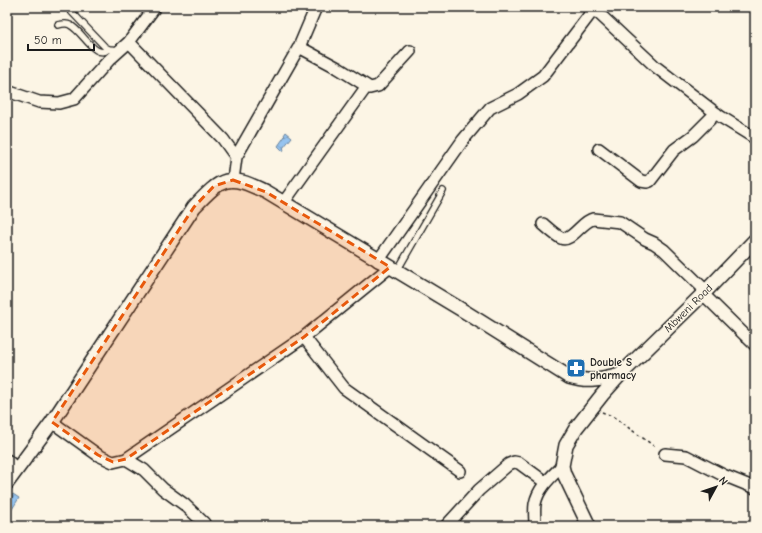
<svg xmlns="http://www.w3.org/2000/svg" width="762" height="533" viewBox="0 0 762 533" font-family="'Comic Neue',sans-serif">
<style>
.water{fill:url(#water-waves);stroke:#65809b}
.lines{fill:none;stroke-linecap:round;stroke-linejoin:round}
.service-casing{stroke:#1c1c1c;stroke-width:8}
.minor-casing{stroke:#1c1c1c;stroke-width:14}
.tertiary-casing{stroke:#1c1c1c;stroke-width:16}
.path{stroke:#1c1c1c;stroke-width:1.5;stroke-dasharray:3 3;stroke-linecap:butt}
.service{stroke:#fcf5e5;stroke-width:5.5}
.minor{stroke:#fcf5e5;stroke-width:11}
.tertiary{stroke:#fcf5e5;stroke-width:13}
.marked{fill:#e8590c;fill-opacity:0.2;stroke:#e8590c;stroke-width:3;stroke-dasharray:8 5;stroke-linejoin:round}
.labels{text-anchor:middle;stroke-width:3;stroke-linejoin:round;paint-order:stroke}
.street-label{font-size:11px;fill:#1c1c1c;stroke:#fcf5e5}
.poi-label{font-size:11px;font-weight:bold;fill:#1c1c1c;stroke:#fcf5e5;text-anchor:start}
</style>
<defs>
<pattern id="water-waves" width="16" height="10" patternUnits="userSpaceOnUse"><rect width="16" height="10" fill="#95c3ef"/><path d="M0 5q4-4 8 0t8 0" fill="none" stroke="#80a7cc"/></pattern>
</defs>
<rect width="100%" height="100%" fill="#fcf5e5"/>
<filter id="ink" filterUnits="userSpaceOnUse"><feTurbulence type="fractalNoise" baseFrequency=".025" numOctaves="2"/><feDisplacementMap in="SourceGraphic" scale="8" xChannelSelector="R" yChannelSelector="G"/><feConvolveMatrix kernelMatrix="1 2 1 2 8 2 1 2 1" color-interpolation-filters="sRGB"/></filter>
<g filter="url(#ink)">
<path class="water" d="M286,132L292,137L283,148L284,149L283,151L278,146L285,136L284,135Z
M13,494L19,498L9,514L7,512V504Z"/>
<g class="lines">
<defs>
<path id="service" d="M67,7L105,47L109,49L120,50
M58,25C62,24 67,23 70,25C83,31 95,61 109,49
M397,271L443,191"/>
<path id="minor" d="M590,7L594,9L656,67L721,117L755,138
M129,42L155,7
M299,47L338,68L370,88L378,86L410,51
M7,91L39,102L59,103L74,99L109,60L129,42L223,139L236,157L233,180
M599,149L641,181L647,182L650,181L674,150L693,136L716,113
M236,157L299,47L316,7
M284,202L367,86
M543,224C549,229 555,235 561,238C571,243 582,221 593,219L620,222L645,239L654,243L664,250L706,291
M378,261L463,140L490,108L518,94L543,76L594,9
M703,294L755,345
M304,337L344,388L460,471
M52,422L98,455L113,462L126,459L304,337L390,267
M665,454L686,456L723,475L755,488
M126,459L144,470L163,489L185,505L204,523
M7,460L17,469
M446,526L479,490L509,464L514,462L519,463L545,482
M535,526C535,519 534,511 535,504C538,488 551,477 562,466"/>
<path id="tertiary" d="M7,483L52,422L194,207C223,177 227,173 266,192L467,313L569,377C588,383 600,380 620,375
M589,526L564,474L562,466L566,445L576,428L602,395L620,375L706,291L755,240"/>
</defs>
<use href="#service" class="service-casing"/>
<use href="#minor" class="minor-casing"/>
<use href="#tertiary" class="tertiary-casing"/>
<path class="path" d="M602,412L612,416L657,448"/>
<use href="#service" class="service"/>
<use href="#minor" class="minor"/>
<use href="#tertiary" class="tertiary"/>
</g>
</g>
<path class="marked" d="M233,180L266,192L390,267L304,337L126,459L113,462L98,455L52,422L194,207L214,186Z"/>
<defs>
<symbol id="pharmacy-square" viewBox="-11 -11 22 22"><rect x="-9" y="-9" width="18" height="18" rx="4" fill="#1f6fb2" stroke="#fcf5e5"/><path d="M-2-6h4v4h4v4h-4v4h-4v-4h-4v-4h4Z" fill="#fff"/></symbol>
</defs>
<g fill-rule="evenodd">
<use href="#pharmacy-square" x="565" y="357" width="22" height="22"/>
</g>
<g class="labels">
<g class="street-label">
<text transform="translate(688 308) rotate(-45)" y="4">Mbweni Road</text>
</g>
<g class="poi-label">
<text x="590" y="366">Double S<tspan x="590" dy="13">pharmacy</tspan></text>
</g>
</g>
<rect width="762" height="533" fill="none" stroke="#fcf5e5" stroke-width="24"/>
<rect x="12" y="12" width="738" height="509" fill="none" stroke="#1c1c1c" stroke-width="1.5" filter="url(#ink)"/>
<g transform="translate(716 487) rotate(50)" stroke="#fcf5e5" stroke-width="3" paint-order="stroke">
<path d="M0-3L7 15L0 10L-7 15Z" fill="#1c1c1c"/>
<text y="-6" font-size="11" font-weight="bold" text-anchor="middle" fill="#1c1c1c">N</text>
</g>
<path d="M28 44v6h66v-6" fill="none" stroke="#1c1c1c" stroke-width="2"/>
<text x="34" y="44" font-size="12" fill="#1c1c1c" stroke="#fcf5e5" stroke-width="3" paint-order="stroke">50 m</text>
</svg>
